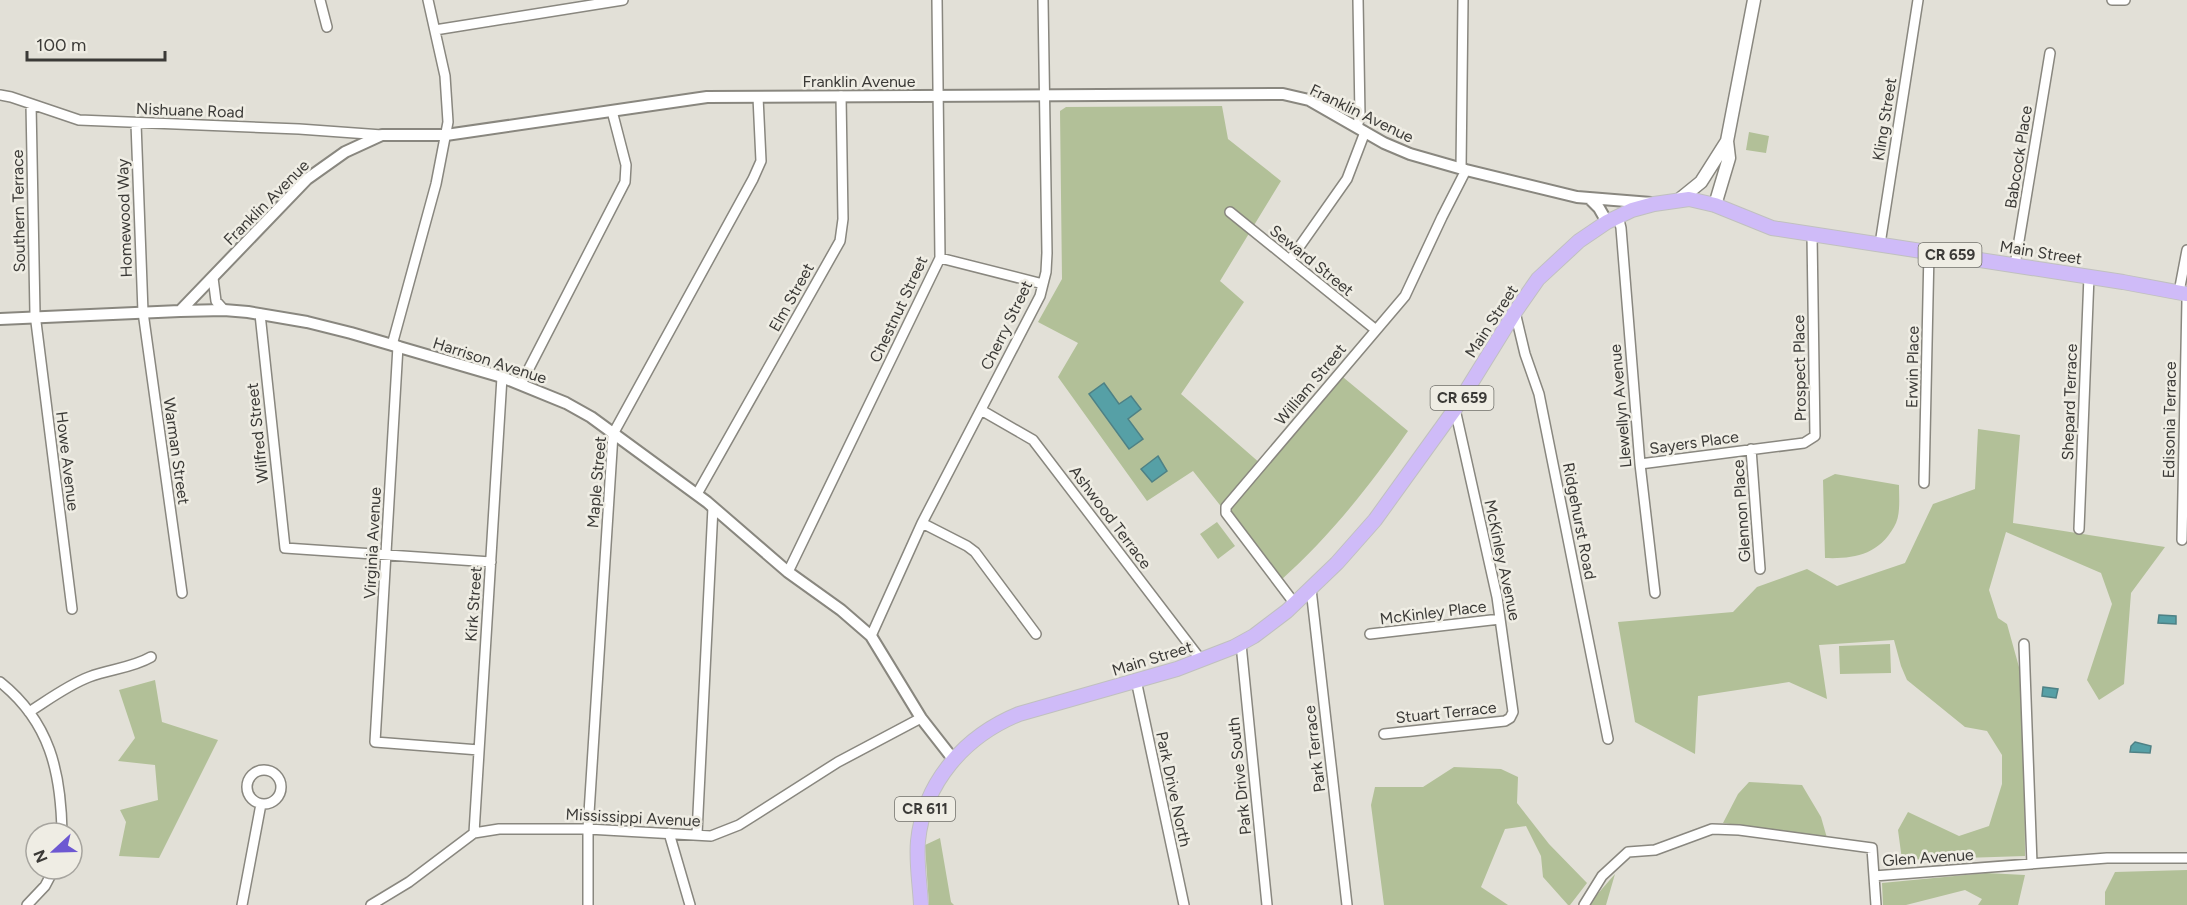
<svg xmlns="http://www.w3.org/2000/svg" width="2187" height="905" viewBox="0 0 2187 905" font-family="Figtree,sans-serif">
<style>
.green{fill:#b2c098}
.water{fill:#56a0a6;stroke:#4e8185;stroke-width:1.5}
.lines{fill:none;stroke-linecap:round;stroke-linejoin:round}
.minor-casing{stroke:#89877f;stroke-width:12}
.tertiary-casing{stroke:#89877f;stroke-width:14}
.secondary-casing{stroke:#89877f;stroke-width:15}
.primary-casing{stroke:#c0c0bf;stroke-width:16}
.minor{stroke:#fff;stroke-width:9}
.tertiary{stroke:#fff;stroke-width:10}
.secondary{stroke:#fff;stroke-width:12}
.primary{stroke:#cfbbf8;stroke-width:14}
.labels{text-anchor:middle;stroke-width:5;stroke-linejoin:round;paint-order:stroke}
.shield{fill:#efede4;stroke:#71706b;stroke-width:1.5}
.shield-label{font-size:15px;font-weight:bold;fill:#3b3a37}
.street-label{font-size:16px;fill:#3b3a37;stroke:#efede4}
</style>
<rect width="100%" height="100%" fill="#e2e0d7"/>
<path class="green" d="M1222,106L1228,139L1281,181L1220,281L1244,302L1181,394L1261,464L1338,373L1408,431C1368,488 1331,535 1280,581L1193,471L1147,501L1058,377L1078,343L1038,322L1062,279L1060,111L1066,107Z
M1749,132L1769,136L1766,153L1746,150Z
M1978,429L2020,435L2013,523L2165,547L2131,593L2124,684L2099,700L2087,680L2112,604L2101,573L2006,532L1989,590L1998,618L2007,624L2024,685L2025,856L1902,860L1898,830L1908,812L1959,836L1989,826L2002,784V755L1987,731L1965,727L1907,680L1901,666L1894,640L1819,645L1827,699L1789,682L1698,696L1695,754L1635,722L1618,622L1733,612L1757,587L1807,569L1837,586L1905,563L1933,504L1975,489Z
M1835,474L1899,485C1899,498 1901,516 1894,527C1878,555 1854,559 1825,558L1823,480Z
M1217,522L1235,546L1218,559L1200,534Z
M1890,644L1891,673L1840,674L1839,646Z
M155,680L162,722L218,740L159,858L119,856L126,822L120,810L158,800L155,765L118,761L135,738L119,690Z
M1454,767L1501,769L1518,777L1517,803L1549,844L1587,883L1570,905H1568L1543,877L1541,856L1526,826L1505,829L1481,887L1508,905H1384L1371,805L1375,787H1423Z
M1749,782L1802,785L1821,817L1827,838L1723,823L1738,794Z
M940,838L951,902L954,905H929L925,845Z
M2187,870V905H2105V892L2115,872Z
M1986,873L2025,875L2018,905H1978L1982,899L1965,890L1906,905H1883L1882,883Z
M1615,874L1606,905H1588Z"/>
<path class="water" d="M1104,383L1119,404L1131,396L1141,409L1128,419L1143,439L1129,449L1089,394Z
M1158,456L1167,471L1152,482L1141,469Z
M2159,615L2176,616V624L2158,623Z
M2043,687L2058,689L2056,698L2042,696Z
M2135,742L2151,746L2150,753L2130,752L2131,746Z"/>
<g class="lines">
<defs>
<path id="minor" d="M320,0L327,27
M2112,0H2125
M435,30L623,0
M0,95L11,97L79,120L299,129L382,135
M31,104L35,314L72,609
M136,123L143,312L182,593
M1357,127L1360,116L1358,0
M1461,169L1463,0
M1230,212L1376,330
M1618,216L1621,228L1640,464L1655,593
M1880,244L1918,0
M940,258L1043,284
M1290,260L1347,179L1365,132
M2015,265L2050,53
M213,278L216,301L224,310
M2179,292L2187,250
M1515,312L1525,354L1539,394L1608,739
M260,314L285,548L491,562
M392,345L436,184L448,122L445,76L428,0
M398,346L375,742L479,750
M521,384L625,182L626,165L612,111
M981,410L1033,440L1201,660
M1751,449L1760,569
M1640,464L1804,443L1815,436L1812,234
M1924,483L1929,251
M697,494L840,241L843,219L841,96
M922,523L967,546L975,552L1036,634
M2079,529L2089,276
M2182,540L2187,301
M788,572L940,258L937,0
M1311,589L1347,905
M1295,604L1226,513V507L1405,296L1442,217L1466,170
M1370,634L1500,619
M871,636L922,523L1040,296L1046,272L1047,253L1043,0
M1241,644L1267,905
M2024,644L2032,864
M1136,680L1184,905
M0,682C50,722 61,772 62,833
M29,712C48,700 68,685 89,677C110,669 132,668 151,657
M1384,734L1505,721L1510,718L1513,712L1497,597L1455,409
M247 787a17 17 0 1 1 34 0a17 17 0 1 1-34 0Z
M474,833L502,377
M669,833L690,905
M697,834L713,507
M1874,876L2107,858H2187
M27,905L45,886L54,869
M242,905L261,804
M371,905L409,882L474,833L499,829H588L711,836L739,825L838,762L921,718
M588,905V829L613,434L753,179L761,161L758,97
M1584,905L1602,876L1628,852L1655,850L1712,829L1739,830L1872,848L1876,905"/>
<path id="tertiary" d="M1589,198L1599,208L1607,222
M180,311L307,179L345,152L382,135H446L707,97L1283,94L1309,100L1384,143L1410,154L1466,170L1577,197L1651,203
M0,319L180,311L224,310L248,312L307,322L351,333L502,377L566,403L591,417L707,502L788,572L841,610L871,636L921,718L953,759"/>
<path id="secondary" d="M1680,199L1701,182L1727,141
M1715,205L1729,158L1727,141L1754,0"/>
<path id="primary" d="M921,905C920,884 916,862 918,841C924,782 965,736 1019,714L1177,669L1234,647L1254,636L1287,611L1337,563L1375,520L1455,409L1515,312L1538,279L1579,241L1607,222L1632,210L1654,204L1689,199L1715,205L1772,228L2123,282L2187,294"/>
</defs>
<use href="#minor" class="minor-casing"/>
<use href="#tertiary" class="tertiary-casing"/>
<use href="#secondary" class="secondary-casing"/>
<use href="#primary" class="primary-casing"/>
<use href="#minor" class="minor"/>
<use href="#tertiary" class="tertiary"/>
<use href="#secondary" class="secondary"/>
<use href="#primary" class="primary"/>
</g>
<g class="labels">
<g class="shield">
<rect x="1918.5" y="243" width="63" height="24" rx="4.5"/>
<rect x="1430.5" y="386" width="63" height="24" rx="4.5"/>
<rect x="895" y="797" width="60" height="24" rx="4.5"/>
</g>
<g class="shield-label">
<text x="1950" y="260">CR 659</text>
<text x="1462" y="403">CR 659</text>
<text x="925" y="814">CR 611</text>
</g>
<g class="street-label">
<text x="859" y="87">Franklin Avenue</text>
<text transform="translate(190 110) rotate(2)" y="6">Nishuane Road</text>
<text transform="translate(1362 113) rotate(26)" y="6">Franklin Avenue</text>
<text transform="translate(1884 119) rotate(-81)" y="6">Kling Street</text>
<text transform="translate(2018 157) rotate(-81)" y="6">Babcock Place</text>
<text transform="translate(266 202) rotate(-45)" y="6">Franklin Avenue</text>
<text transform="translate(18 211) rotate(-91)" y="6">Southern Terrace</text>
<text transform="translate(124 218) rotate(-92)" y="6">Homewood Way</text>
<text transform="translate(2041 252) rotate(9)" y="6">Main Street</text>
<text transform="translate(1312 260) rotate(39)" y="6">Seward Street</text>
<text transform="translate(791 297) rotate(-61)" y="6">Elm Street</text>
<text transform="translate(898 309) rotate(-65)" y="6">Chestnut Street</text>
<text transform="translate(1491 321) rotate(-57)" y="6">Main Street</text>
<text transform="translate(1006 325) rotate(-64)" y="6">Cherry Street</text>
<text transform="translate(490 360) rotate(18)" y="6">Harrison Avenue</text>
<text transform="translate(1912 367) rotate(-89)" y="6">Erwin Place</text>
<text transform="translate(1799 368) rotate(-91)" y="6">Prospect Place</text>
<text transform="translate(1310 384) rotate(-50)" y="6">William Street</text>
<text transform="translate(2069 402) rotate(-88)" y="6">Shepard Terrace</text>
<text transform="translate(1620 406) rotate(-95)" y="6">Llewellyn Avenue</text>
<text transform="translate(2169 420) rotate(-89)" y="6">Edisonia Terrace</text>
<text transform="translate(257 433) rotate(-96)" y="6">Wilfred Street</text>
<text transform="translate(1694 442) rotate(-8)" y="6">Sayers Place</text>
<text transform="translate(177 451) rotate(82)" y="6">Warman Street</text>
<text transform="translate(68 461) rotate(83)" y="6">Howe Avenue</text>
<text transform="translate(596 482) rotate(-85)" y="6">Maple Street</text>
<text transform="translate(1741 511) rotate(-94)" y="6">Glennon Place</text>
<text transform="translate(1111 517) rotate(53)" y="6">Ashwood Terrace</text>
<text transform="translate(1580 521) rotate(79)" y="6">Ridgehurst Road</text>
<text transform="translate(372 543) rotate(-87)" y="6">Virginia Avenue</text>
<text transform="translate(1503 560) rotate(78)" y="6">McKinley Avenue</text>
<text transform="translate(473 604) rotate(-86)" y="6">Kirk Street</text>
<text transform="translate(1433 612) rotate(-7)" y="6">McKinley Place</text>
<text transform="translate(1152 658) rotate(-17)" y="6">Main Street</text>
<text transform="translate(1446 712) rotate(-6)" y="6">Stuart Terrace</text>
<text transform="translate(1314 749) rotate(-97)" y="6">Park Terrace</text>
<text transform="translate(1239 776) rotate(-96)" y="6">Park Drive South</text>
<text transform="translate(1174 789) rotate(78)" y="6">Park Drive North</text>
<text transform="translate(633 817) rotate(3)" y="6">Mississippi Avenue</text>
<text transform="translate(1928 857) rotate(-4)" y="6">Glen Avenue</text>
</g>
</g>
<g transform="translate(54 851) rotate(248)"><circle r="28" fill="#efede4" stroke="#a7a59f" stroke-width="1.5"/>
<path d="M0-4.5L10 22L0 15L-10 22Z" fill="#6d58d2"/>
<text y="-9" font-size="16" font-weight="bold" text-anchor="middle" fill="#3b3a37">N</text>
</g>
<path d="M27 51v9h138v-9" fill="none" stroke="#3b3a37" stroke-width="3"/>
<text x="36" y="51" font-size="18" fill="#3b3a37" stroke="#efede4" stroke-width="4.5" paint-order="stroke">100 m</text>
</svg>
